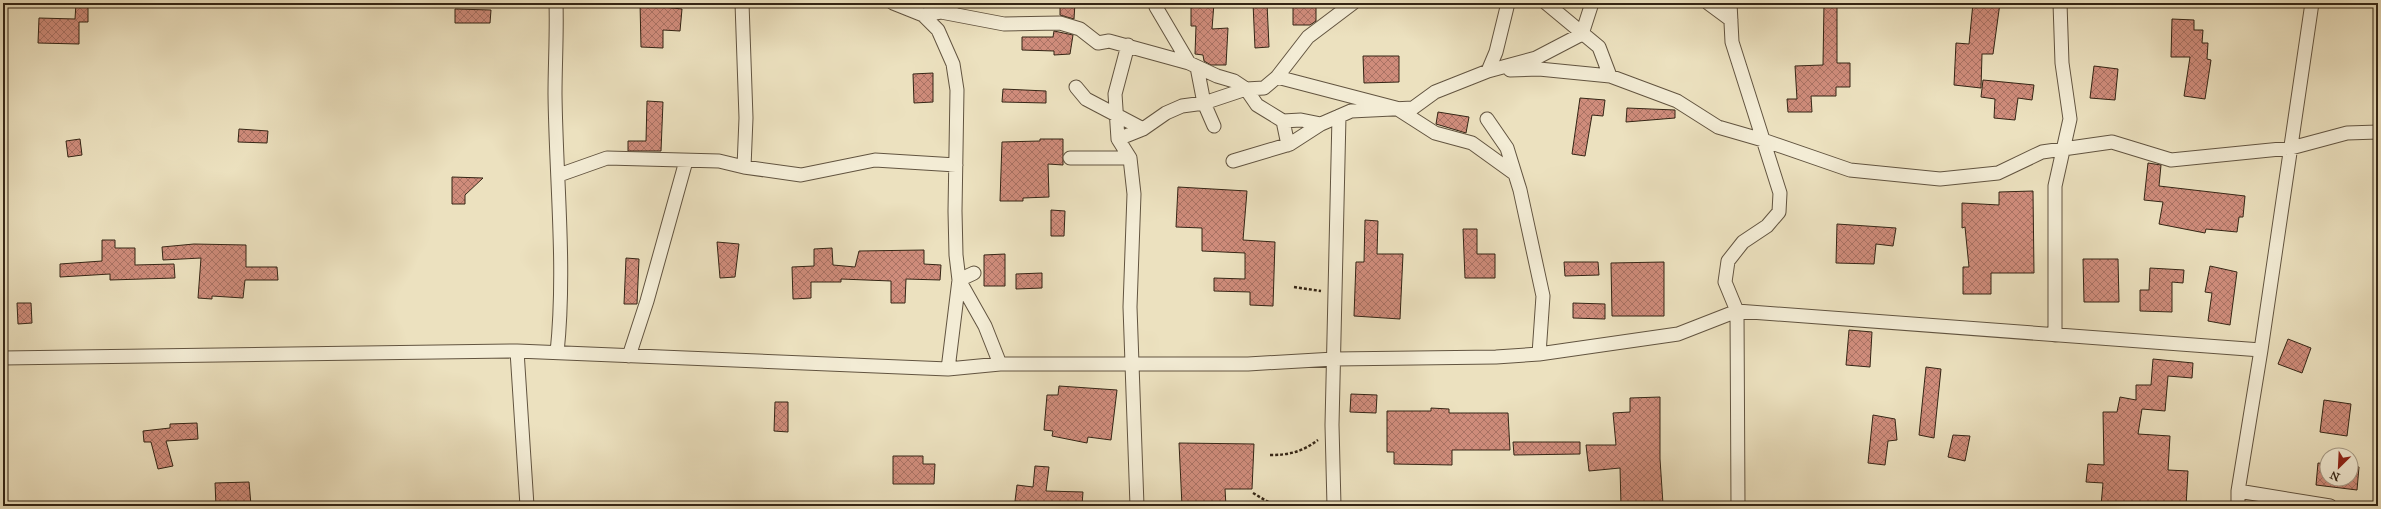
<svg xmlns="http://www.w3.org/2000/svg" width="2381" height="509" viewBox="0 0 2381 509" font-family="'IM FELL Great Primer',serif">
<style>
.building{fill:url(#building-cross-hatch);stroke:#342515}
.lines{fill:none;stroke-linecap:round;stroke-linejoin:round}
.street-casing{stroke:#625440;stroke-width:15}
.path{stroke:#342515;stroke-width:2.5;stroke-dasharray:3 2;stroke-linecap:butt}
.street{stroke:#f3ecd5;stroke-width:13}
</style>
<defs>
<pattern id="building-cross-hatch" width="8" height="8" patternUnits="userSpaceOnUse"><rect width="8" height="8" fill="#cf8c7b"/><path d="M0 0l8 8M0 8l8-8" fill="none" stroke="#a97264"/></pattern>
</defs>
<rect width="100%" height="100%" fill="#ece1bf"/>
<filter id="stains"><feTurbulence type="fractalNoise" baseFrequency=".005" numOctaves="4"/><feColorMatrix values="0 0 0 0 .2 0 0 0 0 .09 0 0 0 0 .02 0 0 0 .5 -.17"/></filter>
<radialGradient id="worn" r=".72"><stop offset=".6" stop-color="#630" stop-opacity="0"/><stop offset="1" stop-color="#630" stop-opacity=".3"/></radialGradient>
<path class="building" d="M76,3H88V22H79V44L38,43L39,18L75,19Z
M640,3H663V7L682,9L680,31L663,30V48L641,47Z
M1060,3H1075L1074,19L1060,15Z
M1191,3H1214L1212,29L1228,28L1226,65H1211L1204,61L1203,55L1195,54L1196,26H1191Z
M1253,3H1267L1269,47L1255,48Z
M1293,3H1316V21L1310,25H1293Z
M1824,3H1837V63H1850V87H1836V96H1811L1812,112H1788L1787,99H1797L1795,66L1823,65Z
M1973,3H2000L1993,54H1982L1981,88L1954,85L1956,43L1969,44Z
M455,9L491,10L490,23H455Z
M2172,19L2194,20V30H2203L2202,43H2208L2207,59L2211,60L2205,99L2184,96L2190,57H2171Z
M1054,31L1073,35L1070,54L1054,55V51L1022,50V37H1053Z
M1363,56H1399V82L1364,83Z
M2094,66L2118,69L2115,100L2090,98Z
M933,73V102L914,103L913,74Z
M1983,80L2034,85L2032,100L2018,98L2015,120L1994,118L1995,99L1981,97Z
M1003,89L1046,91V103L1002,102Z
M1580,98L1605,100L1603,116L1592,115L1585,156L1572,154Z
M647,101L663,102L661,151H628V141H646Z
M1627,108L1675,110V118L1626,122Z
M1438,112L1469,117L1466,133L1436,124Z
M239,129L268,131L267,143L238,142Z
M80,139L82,155L68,157L66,141Z
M1040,139H1063V165L1048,164L1049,197L1023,198V201H1000L1002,142L1040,141Z
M2148,163L2161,165L2159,186L2245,196L2243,217H2239L2237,232L2206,229L2205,233L2159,224L2163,202L2144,200Z
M452,177L483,178L465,195V204H452Z
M1178,187L1247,191L1243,240L1275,242L1273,306L1250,305V292L1214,291V278L1245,279V253L1202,251V228L1176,227Z
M2033,191L2034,273H1991V294H1963V267H1969L1965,227L1962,228V203L1999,205V192Z
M1051,210L1065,211L1064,236H1051Z
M1365,220L1378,221L1377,254H1403L1400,319L1354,316L1356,262H1364Z
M1837,224L1896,228L1893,246L1876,244L1874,264L1836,263Z
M1463,229H1477V254H1495V278H1465Z
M102,240H115V248H135V265L174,264L175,278L110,280V274L60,277V264L102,261Z
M717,242L739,244L735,277L720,278Z
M194,244L246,245V267H277L278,280H245L243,298L212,296V299L198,298L201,258L163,260L162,247Z
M832,248L833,265L855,267L859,251L924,250V264L941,265L940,280L906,279L905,303H891V281L841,279V282H811V298L793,299L792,267L814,266V249Z
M1005,254V286H984V255Z
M626,258L639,259L637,304H624Z
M2083,259H2118L2119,302H2084Z
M1564,262H1598L1599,275L1565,276Z
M1664,262V316H1612L1611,263Z
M2210,266L2237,272L2230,325L2208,321L2212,293L2205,292Z
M2150,268L2184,270L2183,283L2172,282V312L2140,311V290H2149Z
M1042,273V288L1016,289V274Z
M17,303H31L32,323L18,324Z
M1573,303L1605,304V319L1573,318Z
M1849,330L1872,332L1870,367L1846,365Z
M2288,339L2311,348L2302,373L2278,364Z
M2153,359L2193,363L2192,378L2168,376L2165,411L2142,409L2138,434L2170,436L2168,470L2188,471L2186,506H2101L2103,483L2086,482L2088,464L2104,465L2103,412H2117L2120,397L2136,400V385H2151Z
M1926,367L1941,369L1934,438L1919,435Z
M1059,386L1117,390L1111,440L1088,437L1087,443L1052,436L1053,431L1044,430L1047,395H1058Z
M1351,394L1377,395L1376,413L1350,412Z
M1660,397V459L1663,504L1621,505L1620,468L1589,471L1586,445H1616L1613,413L1630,412V398Z
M2324,400L2351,404L2347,436L2320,432Z
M775,402H788V432L774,431Z
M1431,408L1449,409V413H1508L1510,450H1452V465L1394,464V452H1387V411H1431Z
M1873,415L1895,419L1897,440L1888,441L1885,465L1868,463Z
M197,423L198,439L166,441L173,466L158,469L151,442H144L143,431L170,428V424Z
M1953,435L1970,436L1965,461L1948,457Z
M1513,442H1580V454L1514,455Z
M1179,443L1254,444L1252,489H1225L1226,506H1182Z
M893,456H923V464H935L934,484H893Z
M2318,463L2327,464V479H2351V466L2359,467L2357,490L2316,485Z
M1035,466L1049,467L1046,491L1083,492L1082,505L1052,506L1015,501L1017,485L1033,487Z
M249,482L251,505L216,506L215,483Z"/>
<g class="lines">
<defs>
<path id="street" d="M556,3C557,33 555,64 555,94C556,181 566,267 557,353
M742,3L746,118L744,167
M893,3L923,15L938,30L953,64L957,90L955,211L956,255L959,280L985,326L1000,364
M1156,3V7L1189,63
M1546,3L1599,47L1610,76L1677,101L1718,127L1763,140L1850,170L1940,179L1998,173L2042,152L2112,142L2171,160L2291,148L2347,133L2378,132
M1708,3L1731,20
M1730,3L1732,42L1780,193L1779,212L1767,226L1743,242L1728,261L1725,282L1737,311L1738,506
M941,12L954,3
M923,15L941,12L1004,24L1060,23L1080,29L1098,43L1109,41L1189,63L1217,76L1234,81L1246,89L1257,105L1283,121L1301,120L1321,124
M1128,45L1115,94L1118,139L1130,158L1134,194L1130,307L1137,506
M1197,67L1204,103L1214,126
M1510,70L1539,69L1610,76
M1488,71L1536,58L1582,34L1592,3
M1277,77L1396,108L1435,133L1472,143L1515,174
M1076,87L1086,99L1143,129
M1487,119L1507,148L1520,190L1543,296L1539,354
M1283,121L1288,145
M1118,139L1143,129L1166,113L1182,106L1204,103L1246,89L1264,88L1277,77L1308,37L1353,3
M1070,158H1130
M1233,161L1290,144L1321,124L1351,111L1413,108L1435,92L1488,71L1496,52L1508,3
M559,175L607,158L719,161L744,167L801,175L875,160L956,165
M2055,335V186L2070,119L2062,63L2060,3
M517,351L527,506
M629,356L647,301L686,161
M3,358L517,351L948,369L1000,364H1248L1334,359L1496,357L1539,354L1678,334L1737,311L2261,350
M948,369L959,280L974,273
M2238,491L2330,506
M1334,506L1332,425L1339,116
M2238,506V491L2261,350L2312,3"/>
</defs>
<use href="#street" class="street-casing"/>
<path class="path" d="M1294,287L1321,291
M1270,455C1289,455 1302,452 1318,440
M1253,493L1275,506"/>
<use href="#street" class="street"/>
</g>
<rect width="2381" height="509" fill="none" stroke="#ece1bf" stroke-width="16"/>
<rect x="4" y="4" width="2373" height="501" fill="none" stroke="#342515" stroke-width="2"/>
<rect x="8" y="8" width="2365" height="493" fill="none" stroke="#342515"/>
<g transform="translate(2339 467) rotate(204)"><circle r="19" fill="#f3ecd5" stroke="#a79c88"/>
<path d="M0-3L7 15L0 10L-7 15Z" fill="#8f2418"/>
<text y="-6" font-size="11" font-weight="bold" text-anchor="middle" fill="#342515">N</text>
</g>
<rect width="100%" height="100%" filter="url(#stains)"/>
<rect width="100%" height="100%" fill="url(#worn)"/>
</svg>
